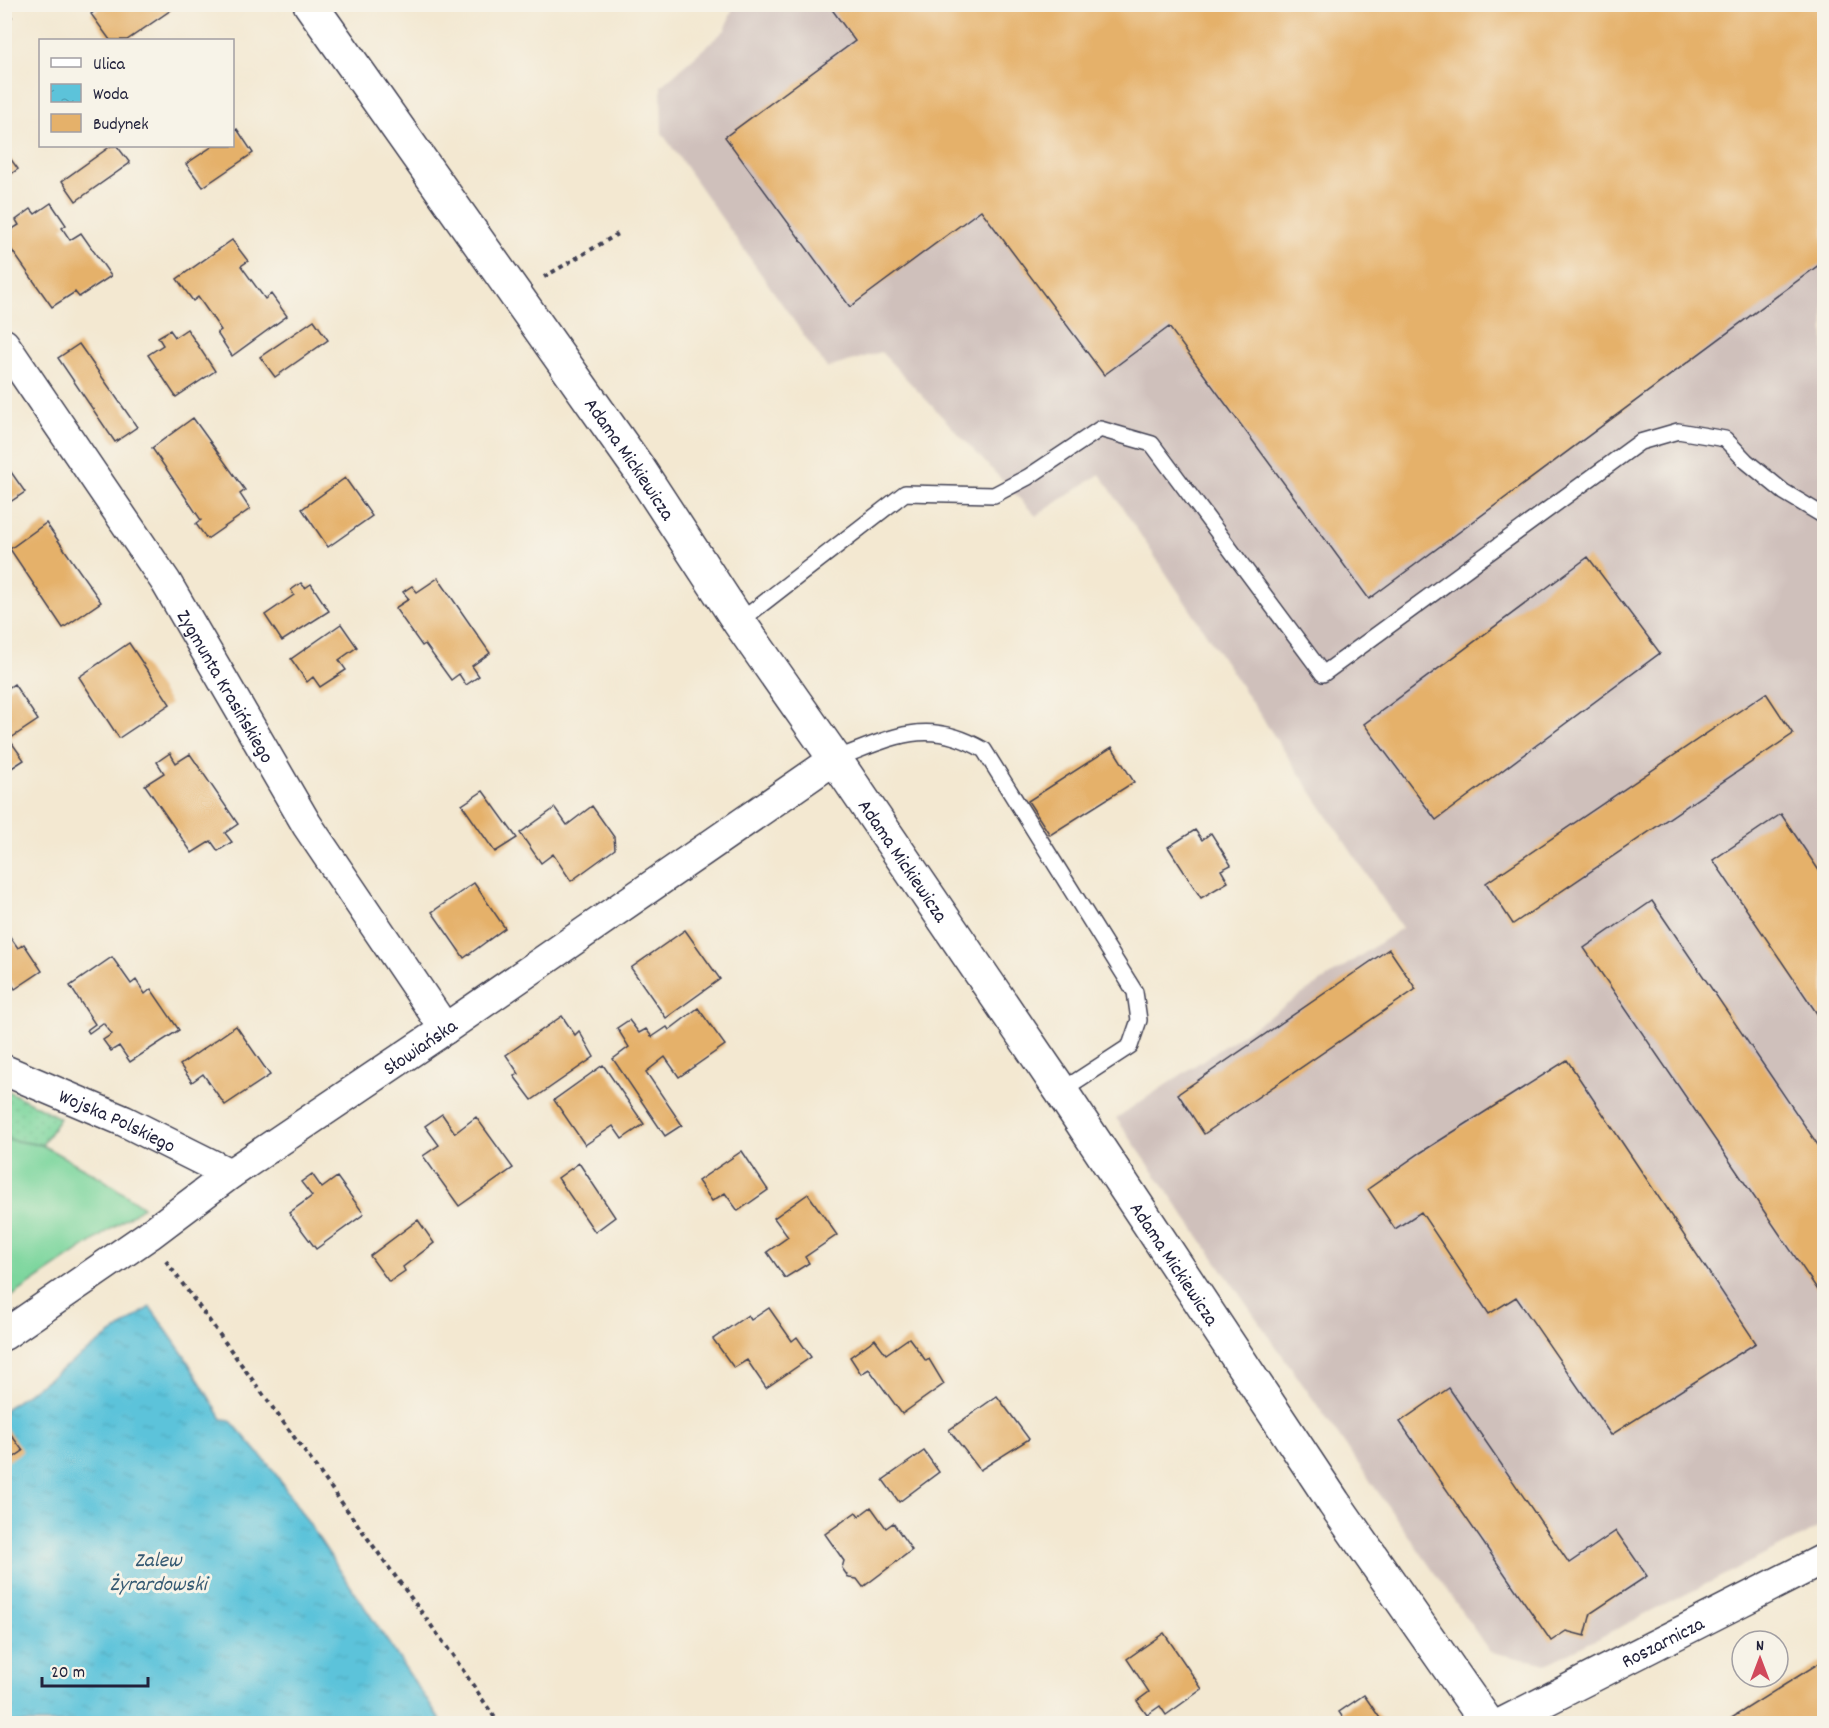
<svg xmlns="http://www.w3.org/2000/svg" width="1829" height="1728" viewBox="0 0 1829 1728" font-family="Dekko,sans-serif">
<style>
.industrial{fill:#cfc0bb}
.grass{fill:#7cd69d;stroke:#4f7c6c;stroke-width:1.5}
.park{fill:url(#park-dots);stroke:#4f7c6c;stroke-width:1.5}
.water{fill:url(#water-ripples);stroke:#3f728a;stroke-width:1.5}
.building{fill:#e5b16a}
.lines{fill:none;stroke-linecap:round;stroke-linejoin:round}
.service-casing{stroke:#414052;stroke-width:18}
.minor-casing{stroke:#414052;stroke-width:33}
.tertiary-casing{stroke:#414052;stroke-width:36}
.path{stroke:#414052;stroke-width:4;stroke-dasharray:4.5 4.5;stroke-linecap:butt}
.service{stroke:#fff;stroke-width:15}
.minor{stroke:#fff;stroke-width:30}
.tertiary{stroke:#fff;stroke-width:33}
.labels{text-anchor:middle;stroke-width:6;stroke-linejoin:round;paint-order:stroke}
.street-label{font-size:20px;fill:#22223b;stroke:#f7f3e8}
.water-label{font-size:21px;font-style:italic;fill:#365a73;stroke:#f7f3e8}
</style>
<defs>
<pattern id="park-dots" width="8" height="8" patternUnits="userSpaceOnUse" patternTransform="scale(1.5)"><rect width="8" height="8" fill="#7cd69d"/><path d="M2 2h.1M6 6h.1" fill="none" stroke="#6bb788" stroke-width="1.8" stroke-linecap="round"/></pattern>
<pattern id="water-ripples" width="26" height="14" patternUnits="userSpaceOnUse" patternTransform="scale(1.5)"><rect width="26" height="14" fill="#5cc3da"/><path d="M2 4q2-2 4 0t4 0M15 11q2-2 4 0t4 0" fill="none" stroke="#50a7bc"/></pattern>
</defs>
<rect width="100%" height="100%" fill="#f7f3e8"/>
<filter id="ink" filterUnits="userSpaceOnUse"><feTurbulence type="fractalNoise" baseFrequency=".0167" numOctaves="2"/><feDisplacementMap in="SourceGraphic" scale="12" xChannelSelector="R" yChannelSelector="G"/><feConvolveMatrix kernelMatrix="1 2 1 2 8 2 1 2 1" color-interpolation-filters="sRGB"/></filter>
<filter id="wash" filterUnits="userSpaceOnUse"><feTurbulence type="fractalNoise" baseFrequency=".008" numOctaves="4" result="noise"/><feDisplacementMap in="SourceGraphic" scale="24" xChannelSelector="R" yChannelSelector="G"/><feGaussianBlur stdDeviation="1.35" result="paint"/><feColorMatrix in="noise" values="0 0 0 0 0 0 0 0 0 0 0 0 0 0 0 0 0 1.4 0 .05"/><feComposite in="paint" operator="in"/></filter>
<g filter="url(#wash)">
<rect width="100%" height="100%" fill="#f3e8d1"/>
<path class="industrial" d="M734,5H1824V1525L1547,1664L1490,1652L1116,1118L1402,928L1100,474L1036,516L881,352L827,368L662,133L661,86L725,30Z"/>
<path class="grass" d="M4,1139L42,1145L101,1178L143,1207L5,1301Z"/>
<path class="park" d="M4,1089L60,1118L42,1145L5,1139Z"/>
<path class="water" d="M150,1307L185,1357L222,1419L230,1420L273,1470L442,1723H5L4,1410Z"/>
<g id="blocks">
<path class="building" d="M104,4H168L171,10L127,40H110L91,14Z
M828,4H1824V261L1369,599L1169,327L1104,375L981,210L850,307L725,137L855,41Z
M4,6L12,17L4,22Z
M237,129L253,153L203,187L186,164L213,146H232V132Z
M111,146H117L130,163L76,201L62,181Z
M4,150L18,169L4,179Z
M51,203L66,225L62,228L70,240L81,233L111,276L79,297L75,292L52,307L4,239V234L19,225L16,220L31,209L35,214Z
M232,240L248,261L241,266L265,299L271,294L287,316L232,356L217,333L221,330L210,314L198,297L193,301L177,279Z
M314,320L328,340L275,377L260,357Z
M187,329L215,371L176,397L148,355L163,345L158,337L170,330L175,337Z
M79,344L137,427L115,442L58,358Z
M193,418L245,490L240,494L250,509L207,539L196,524L201,520L152,448Z
M4,462L25,492L4,506Z
M345,478L372,516L328,547L302,509Z
M46,523L101,602L63,628L10,549Z
M1588,557L1660,653L1436,820L1364,724Z
M438,578L490,653L472,666L479,676L466,685L459,674L451,680L425,644L422,646L395,608L409,599L403,592L412,586L417,592Z
M301,583L305,588L311,584L329,611L282,641L265,615L294,595L291,590Z
M341,624L357,647L339,660L346,670L320,687L313,677L307,682L291,659Z
M129,643L170,704L119,738L79,677Z
M14,684L38,720L11,738L4,728V691Z
M1766,693L1793,734L1513,924L1486,883Z
M4,732L24,760L4,773Z
M1112,747L1134,782L1050,835L1028,801Z
M170,753L176,763L190,754L238,824L225,833L232,842L218,851L211,841L192,853L145,785L164,773L157,762Z
M483,791L517,838L495,852L462,805Z
M592,806L614,837L615,849L571,881L553,854L541,863L520,833L555,808L567,825Z
M1781,814L1824,878V1024L1713,860Z
M1195,830L1202,840L1211,833L1231,865L1221,870L1228,882L1201,898L1168,847Z
M474,883L505,928L464,958L432,912Z
M1652,901L1824,1154V1299L1584,948Z
M4,928L18,948L24,944L42,971L15,989L11,982L4,986Z
M685,930L720,979L666,1018L631,968Z
M1389,949L1416,989L1204,1134L1178,1094Z
M112,957L131,984L136,980L145,994L151,989L179,1030L130,1062L119,1046L111,1051L103,1040L112,1034L103,1023L89,1033L87,1030L95,1024L70,986Z
M698,1008L725,1045L679,1077L665,1057L646,1072L682,1125L665,1136L613,1059L629,1047L617,1028L629,1020L639,1033L646,1029L652,1037L667,1027L669,1030Z
M562,1016L575,1035L579,1031L594,1057L532,1100L514,1076L519,1074L506,1055Z
M236,1026L270,1075L225,1105L203,1074L192,1082L180,1065Z
M1567,1060L1756,1343L1611,1435L1516,1297L1489,1314L1421,1212L1395,1229L1368,1189L1420,1153Z
M603,1065L644,1124L622,1139L613,1126L585,1145L554,1100Z
M442,1114L455,1133L476,1117L513,1168L459,1206L423,1156L439,1145L425,1126Z
M742,1151L768,1190L738,1211L725,1193L712,1201L698,1181Z
M579,1163L615,1217L595,1232L558,1178Z
M312,1174L322,1188L337,1177L364,1214L316,1249L289,1213L312,1196L301,1182Z
M808,1194L837,1235L805,1257L809,1263L785,1278L767,1252L788,1237L774,1218Z
M418,1220L434,1243L403,1267L405,1271L389,1282L370,1256Z
M769,1308L792,1341L797,1337L811,1357L766,1388L747,1360L734,1368L713,1339L748,1315L751,1320Z
M909,1338L926,1361L929,1359L944,1384L902,1414L869,1369L861,1374L850,1357L875,1339L886,1354Z
M1449,1388L1569,1563L1616,1531L1647,1576L1591,1613L1585,1636L1566,1631L1551,1641L1400,1422Z
M997,1396L1029,1439L980,1470L949,1430Z
M4,1425L23,1451L4,1464Z
M924,1451L939,1472L899,1502L883,1480Z
M871,1507L886,1528L893,1523L912,1550L863,1587L857,1579L849,1578L842,1568L844,1561L825,1534L856,1512L859,1516Z
M1164,1633L1202,1689L1166,1715L1160,1706L1147,1715L1137,1701L1149,1692L1127,1659Z
M1824,1660V1724H1722Z
M1364,1695L1384,1724H1347L1339,1712Z"/>
</g>
</g>
<g filter="url(#ink)">
<use href="#blocks" fill-opacity="0" stroke="#414052" stroke-width="1.5"/>
<g class="lines">
<defs>
<path id="service" d="M739,622L905,493L994,495L1028,477L1100,429L1152,444L1323,674L1640,442L1678,431L1725,439L1746,461L1784,492L1824,516
M835,759C892,738 927,716 984,750L1135,992L1139,1020L1130,1046L1061,1091"/>
<g id="minor">
<path id="s1" d="M4,344L166,582L307,825L445,1029"/>
<path id="s2" d="M4,1070L124,1121L230,1174"/>
<path id="s3" d="M4,1335L149,1235L230,1174L445,1029L835,759"/>
<path id="s4" d="M1500,1724L1824,1559"/>
</g>
<g id="tertiary">
<path id="s5" d="M310,4L639,469L739,622L835,759L1061,1091L1334,1503L1488,1724"/>
</g>
</defs>
<use href="#service" class="service-casing"/>
<use href="#minor" class="minor-casing"/>
<use href="#tertiary" class="tertiary-casing"/>
<path class="path" d="M544,277L621,232
M166,1261L454,1657L499,1724"/>
<use href="#service" class="service"/>
<use href="#minor" class="minor"/>
<use href="#tertiary" class="tertiary"/>
</g>
</g>
<g class="labels">
<g class="street-label">
<text dy="7" stroke="none"><textPath href="#s5" startOffset="556">Adama Mickiewicza</textPath></text>
<text dy="7" stroke="none"><textPath href="#s1" startOffset="408">Zygmunta Krasińskiego</textPath></text>
<text dy="7" stroke="none"><textPath href="#s5" startOffset="1042">Adama Mickiewicza</textPath></text>
<text dy="7" stroke="none"><textPath href="#s3" startOffset="506">Słowiańska</textPath></text>
<text dy="7" stroke="none"><textPath href="#s2" startOffset="124">Wojska Polskiego</textPath></text>
<text dy="7" stroke="none"><textPath href="#s5" startOffset="1528">Adama Mickiewicza</textPath></text>
<text dy="7" stroke="none"><textPath href="#s4" startOffset="182">Roszarnicza</textPath></text>
</g>
<g class="water-label">
<text x="158" y="1566">Zalew<tspan x="158" dy="24">Żyrardowski</tspan></text>
</g>
</g>
<rect width="1829" height="1728" fill="none" stroke="#f7f3e8" stroke-width="24"/>
<rect x="39" y="39" width="195" height="108" fill="#f7f3e8" stroke="#a29fa3" stroke-width="1.5"/>
<rect x="51" y="58" width="30" height="9" fill="#ffffff" stroke="#a29fa3" stroke-width="1.5"/>
<text x="93" y="69" font-size="18" fill="#22223b">Ulica</text>
<rect x="51" y="84" width="30" height="18" fill="url(#water-ripples)" stroke="#a29fa3" stroke-width="1.5"/>
<text x="93" y="99" font-size="18" fill="#22223b">Woda</text>
<rect x="51" y="114" width="30" height="18" fill="#e5b16a" stroke="#a29fa3" stroke-width="1.5"/>
<text x="93" y="129" font-size="18" fill="#22223b">Budynek</text>
<g transform="translate(1760 1659)"><circle r="28" fill="#f7f3e8" stroke="#a29fa3" stroke-width="1.5"/>
<path d="M0-4.5L10 22L0 15L-10 22Z" fill="#d1495b"/>
<text y="-9" font-size="16" font-weight="bold" text-anchor="middle" fill="#22223b">N</text>
</g>
<path d="M42 1677v9h106v-9" fill="none" stroke="#22223b" stroke-width="3"/>
<text x="51" y="1677" font-size="18" fill="#22223b" stroke="#f7f3e8" stroke-width="4.5" paint-order="stroke">20 m</text>
</svg>
